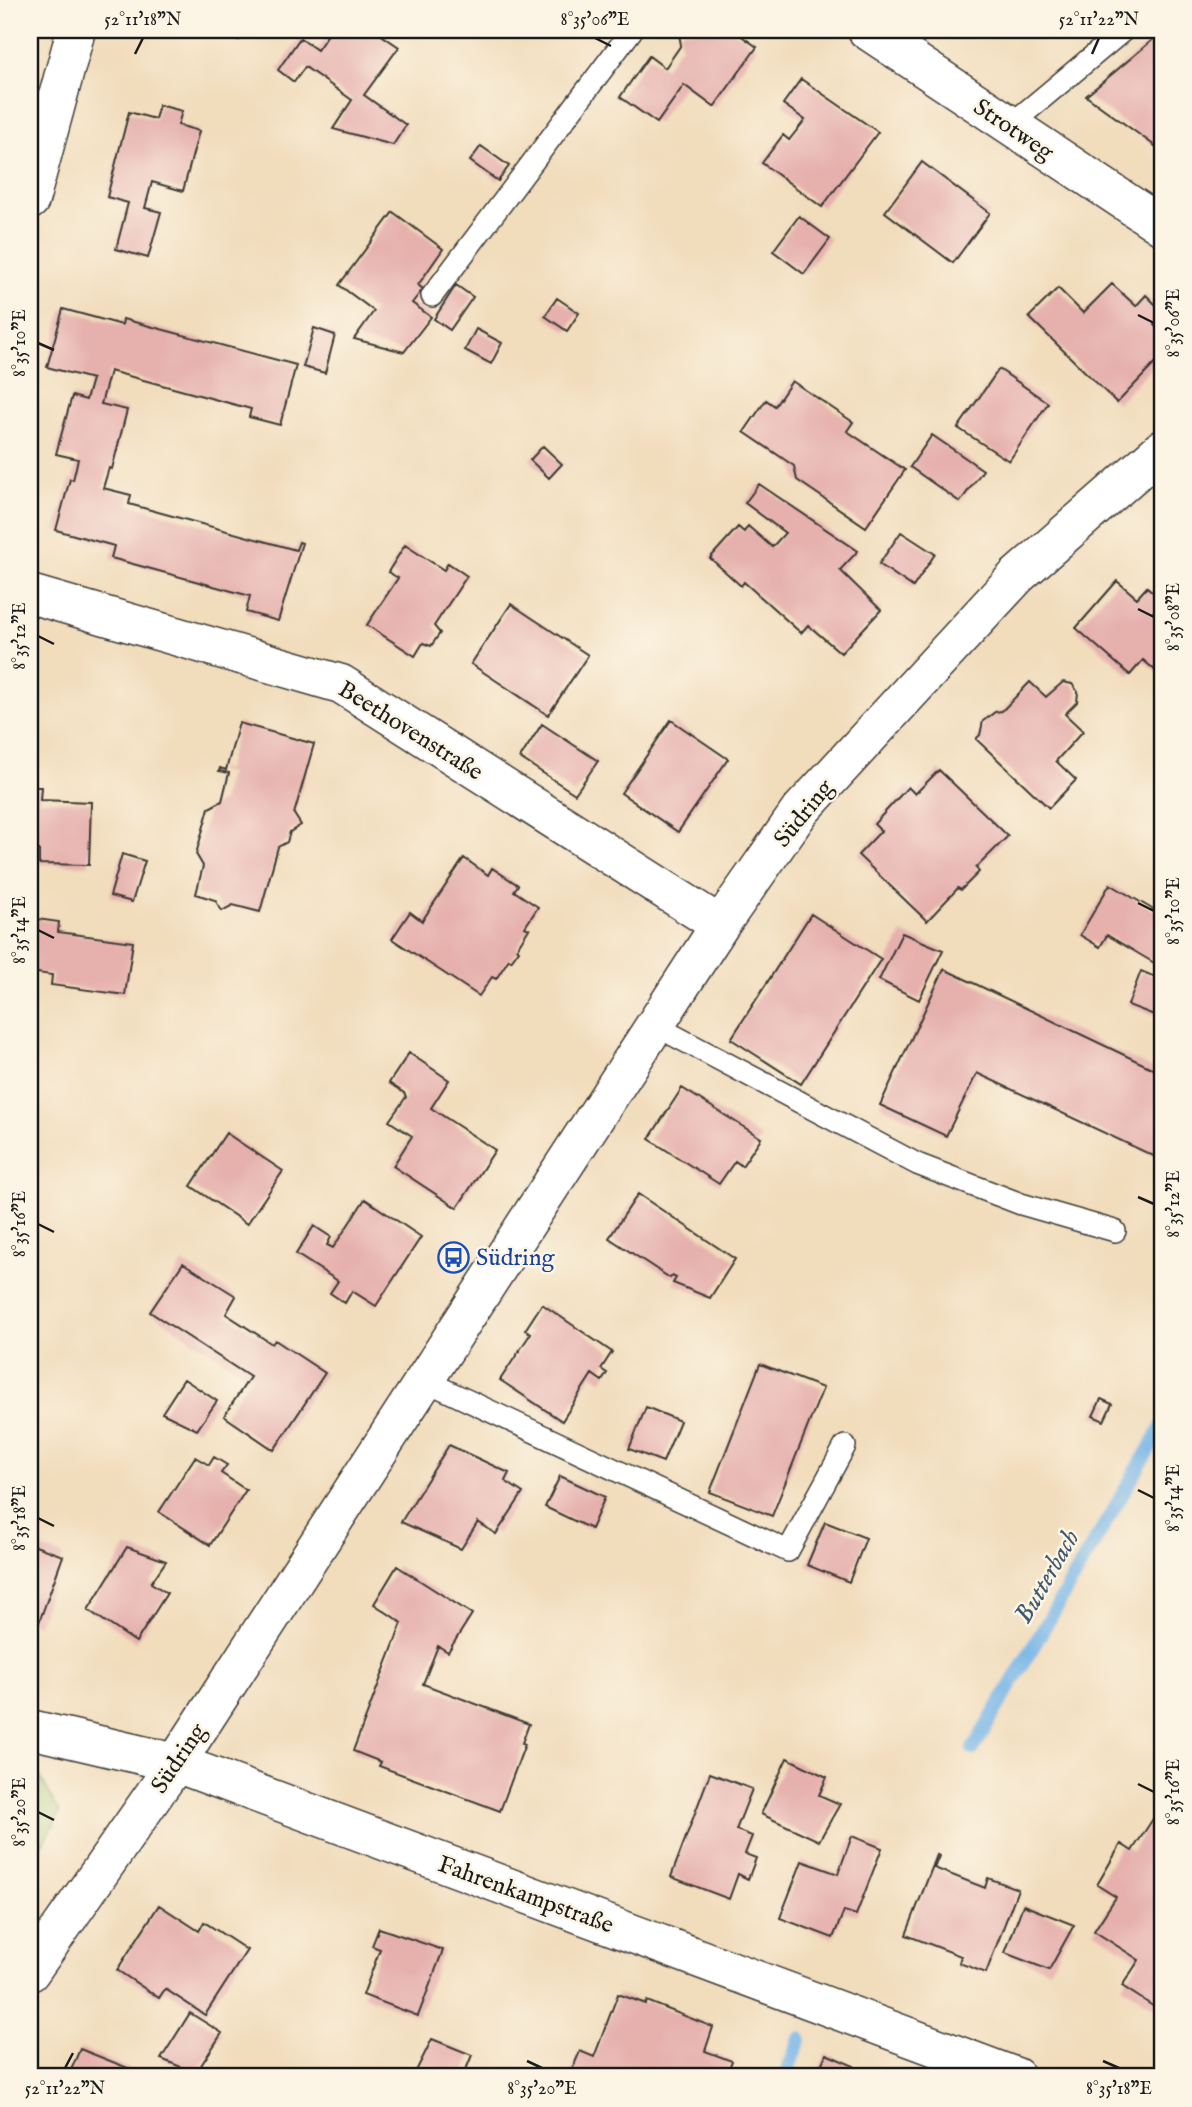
<svg xmlns="http://www.w3.org/2000/svg" width="1192" height="2107" viewBox="0 0 1192 2107" font-family="'IM FELL English',serif">
<style>
.green{fill:#9cc26c;stroke:#5c6f44;stroke-width:2}
.lines{fill:none;stroke-linecap:round;stroke-linejoin:round}
.stream{stroke:#74b4e8;stroke-width:14}
.building{fill:#e6b1ad}
.service-casing{stroke:#3c3934;stroke-width:24}
.minor-casing{stroke:#3c3934;stroke-width:41}
.service{stroke:#fff;stroke-width:21}
.minor{stroke:#fff;stroke-width:38}
.ticks{fill:none;stroke:#1c1c1c;stroke-width:2.5}
.labels{text-anchor:middle;stroke-width:5;stroke-linejoin:round;paint-order:stroke}
.street-label{font-size:24px;fill:#1c1c1c;stroke:#fcf5e5}
.transit-label{font-size:24px;fill:#164399;stroke:#fcf5e5;text-anchor:start}
.water-label{font-size:26px;font-style:italic;fill:#3f596e;stroke:#fcf5e5}
.neatline{fill:none;stroke:#1c1c1c;stroke-width:2.5}
.ticks-label{font-size:18px;text-anchor:middle;fill:#1c1c1c}
</style>
<rect width="100%" height="100%" fill="#fcf5e5"/>
<filter id="ink" filterUnits="userSpaceOnUse"><feTurbulence type="fractalNoise" baseFrequency=".0143" numOctaves="2"/><feDisplacementMap in="SourceGraphic" scale="14" xChannelSelector="R" yChannelSelector="G"/><feConvolveMatrix kernelMatrix="1 2 1 2 8 2 1 2 1" color-interpolation-filters="sRGB"/></filter>
<filter id="wash" filterUnits="userSpaceOnUse"><feTurbulence type="fractalNoise" baseFrequency=".00686" numOctaves="4" result="noise"/><feDisplacementMap in="SourceGraphic" scale="28" xChannelSelector="R" yChannelSelector="G"/><feGaussianBlur stdDeviation="1.57" result="paint"/><feColorMatrix in="noise" values="0 0 0 0 0 0 0 0 0 0 0 0 0 0 0 0 0 1.4 0 .05"/><feComposite in="paint" operator="in"/></filter>
<g filter="url(#wash)">
<rect width="100%" height="100%" fill="#f1dcbb"/>
<path class="green" d="M30,1771L38,1773L60,1813L30,1866Z"/>
<g class="lines">
<path class="stream" d="M973,1749L1162,1427
M785,2077L800,2039"/>
</g>
<g id="blocks">
<path class="building" d="M204,30H241L239,40Z
M331,30H374L399,47L364,95L406,125L393,145L333,129L352,100L305,67L294,82L278,70L300,38L317,50Z
M683,30H733L757,47L714,107L684,85L657,123L620,97L649,56L665,68L681,45L679,34Z
M1162,32V151L1086,96Z
M801,79L878,132L822,207L762,163L783,135L789,140L805,120L783,104Z
M159,105L182,111L178,125L199,131L183,191L152,182L145,208L161,212L148,258L116,249L128,203L107,197L129,112L155,119Z
M481,146L509,166L498,181L470,161Z
M922,162L990,213L953,263L885,212Z
M393,212L443,249L418,285L423,289L412,303L431,317L404,352L354,339L374,311L339,285Z
M799,216L830,239L804,274L773,251Z
M1112,284L1136,306L1146,295L1162,311V317L1154,325L1162,333V356L1117,403L1029,317L1058,288L1083,313Z
M456,285L473,297L450,330L434,319Z
M557,298L579,313L567,331L545,316Z
M63,309L122,325L123,319L296,365L280,425L249,417L251,409L110,371L101,404L127,410L112,469L109,468L103,488L131,495L129,504L296,550L299,542L302,543L278,621L246,612L250,596L111,558L114,546L56,530L70,479L73,480L78,459L56,454L72,396L86,400L92,379L47,367Z
M314,328L335,335L325,373L303,367Z
M476,329L502,343L491,364L465,350Z
M999,369L1048,403L1009,461L958,428Z
M792,381L853,422L847,431L905,470L866,527L797,480L794,466L744,432L766,400L775,406Z
M932,435L983,470L960,502L910,467Z
M543,446L562,464L549,478L530,460Z
M759,484L858,551L840,570L881,610L841,653L808,625L801,633L744,582L741,586L710,558L738,527L744,532L748,526L772,547L785,533L745,503Z
M901,532L935,554L913,587L879,564Z
M405,545L444,570L448,563L467,576L434,626L440,633L431,646L423,643L415,656L367,625L398,578L388,572Z
M1117,581L1137,598L1147,587L1162,600L1153,612L1162,620V676L1143,660L1130,675L1076,628Z
M511,604L588,655L548,715L471,664Z
M1030,682L1046,697L1063,682L1072,684L1078,692L1077,702L1065,714L1083,731L1056,761L1076,780L1049,808L976,739L980,735L983,721L995,712L1002,711Z
M671,720L728,759L678,832L621,793Z
M239,723L314,744L294,814L301,825L290,832L287,842L278,847L260,912L233,905L222,911L215,900L196,894L203,866L196,854L209,808L222,801L229,773L219,771L220,768L226,770Z
M542,724L598,761L575,794L520,758Z
M939,770L1008,836L976,868L979,872L961,890L958,888L927,921L858,855L881,831L874,824L908,787L915,794Z
M30,787H41L40,800L91,802L89,865L39,864V850H30Z
M122,854L145,861L132,902L110,896Z
M464,858L488,875L492,868L518,885L514,891L538,907L525,927L529,929L517,948L519,950L511,961L509,959L496,979L492,977L479,996L392,939L410,912L422,921Z
M1110,884L1162,915V1018L1128,1005L1141,971L1155,977L1161,967L1107,935L1100,947L1080,935Z
M811,914L881,959L801,1084L731,1039Z
M30,918L59,922L58,932L133,942L125,995L51,985L52,975L30,972Z
M902,933L943,950L919,1000L879,980Z
M944,969L1162,1073V1160L977,1073L946,1136L880,1105Z
M409,1053L449,1080L431,1108L495,1150L457,1208L393,1166L412,1136L389,1121L406,1097L404,1093L389,1083Z
M682,1088L761,1138L742,1166L735,1161L719,1184L649,1139Z
M226,1133L283,1171L247,1224L191,1186Z
M638,1194L735,1259L710,1298L673,1283L676,1278L672,1276L670,1278L609,1238Z
M365,1199L421,1237L376,1306L352,1291L345,1303L330,1293L338,1281L296,1254L314,1226L331,1237L327,1245L333,1248Z
M183,1263L236,1296L226,1314L272,1344L275,1340L325,1373L274,1450L224,1416L250,1377L150,1312Z
M542,1304L612,1352L601,1369L607,1373L602,1381L592,1374L562,1421L500,1380L531,1333L525,1330Z
M760,1364L823,1388L772,1516L710,1492Z
M184,1379L217,1401L197,1430L162,1413Z
M1101,1399L1112,1404L1104,1421L1093,1416Z
M646,1407L680,1421L663,1462L629,1449Z
M449,1445L509,1473L505,1481L523,1493L496,1534L478,1522L461,1549L401,1522Z
M195,1457L209,1465L214,1457L227,1465L221,1473L246,1490L210,1545L159,1512Z
M560,1476L605,1497L591,1529L545,1507Z
M825,1522L866,1538L849,1582L807,1565Z
M30,1544L63,1556L38,1625L30,1622Z
M127,1547L166,1561L151,1583L167,1593L136,1642L88,1610Z
M397,1566L472,1614L448,1652L438,1646L423,1684L529,1724L522,1743L525,1744L500,1811L379,1766L381,1762L353,1751L402,1623L374,1604Z
M787,1758L827,1777L819,1795L840,1804L819,1841L761,1814Z
M710,1773L752,1789L736,1830L752,1836L745,1854L756,1858L748,1879L738,1874L729,1899L671,1877Z
M1162,1805V2012L1122,1986L1139,1960L1094,1931L1116,1897L1097,1885L1121,1844L1132,1851Z
M852,1836L882,1848L856,1915L844,1911L833,1938L780,1918L802,1861L838,1874Z
M937,1855L939,1856L934,1868L985,1888L988,1878L1018,1889L986,1973L959,1963L961,1956L906,1935Z
M159,1905L199,1931L204,1922L247,1950L205,2015L165,1989L159,1998L117,1970Z
M1023,1905L1074,1925L1049,1970L1005,1953Z
M379,1928L443,1950L418,2016L363,1995L380,1949L372,1946Z
M618,1994L646,2004L647,2001L713,2027L705,2051L732,2061L725,2077H569L580,2051L594,2057Z
M190,2013L222,2033L196,2073L161,2059Z
M432,2039L472,2055L463,2077H413Z
M80,2049L138,2072L136,2077H68Z
M826,2054L854,2066L850,2077H816Z"/>
</g>
</g>
<g filter="url(#ink)">
<use href="#blocks" fill-opacity="0" stroke="#3c3934" stroke-width="2"/>
<g class="lines">
<defs>
<path id="service" d="M1009,126L1124,30
M432,296L632,30
M656,1026L917,1164L1021,1204L1115,1231
M424,1380L788,1551L845,1446"/>
<path id="minor" d="M867,30L1162,226
M30,200L76,30
M30,594L341,684L720,925
M30,1729L176,1763L1016,2077
M30,1972L176,1763L720,925L800,811L1017,576L1162,449"/>
</defs>
<use href="#service" class="service-casing"/>
<use href="#minor" class="minor-casing"/>
<use href="#service" class="service"/>
<use href="#minor" class="minor"/>
</g>
</g>
<path class="ticks" d="M595,38L611,46M135,54L143,38M1092,54L1099,38M1138,315L1154,323M38,343L54,350M1138,609L1154,617M38,636L54,644M1138,903L1154,911M38,930L54,938M1138,1197L1154,1204M38,1224L54,1232M1138,1490L1154,1498M38,1518L54,1526M1138,1784L1154,1792M38,1812L54,1820M527,2061L542,2068M1103,2061L1119,2068M65,2068L73,2053"/>
<defs>
<symbol id="bus-ring" viewBox="-11 -11 22 22"><circle r="9.5" fill="#fcf5e5" stroke="#1a4fb4" stroke-width="1.5"/><path d="M-5-6H5V4H4V6H2V4H-2V6H-4V4H-5ZM-3.5-4V0h7V-4ZM-3.5 1.2v1.5H-2V1.2ZM2 1.2v1.5H3.5V1.2Z" fill="#1a4fb4"/></symbol>
</defs>
<g fill-rule="evenodd">
<use href="#bus-ring" x="436" y="1240" width="35" height="35"/>
</g>
<g class="labels">
<g class="street-label">
<text transform="translate(1014 129) rotate(34)" y="8">Strotweg</text>
<text transform="translate(411 730) rotate(32)" y="8">Beethovenstraße</text>
<text transform="translate(803 813) rotate(-51)" y="8">Südring</text>
<text transform="translate(178 1758) rotate(-56)" y="8">Südring</text>
<text transform="translate(526 1894) rotate(20)" y="8">Fahrenkampstraße</text>
</g>
<g class="transit-label">
<text x="476" y="1265">Südring</text>
</g>
<g class="water-label">
<text transform="translate(1046 1576) rotate(-60)" y="9">Butterbach</text>
</g>
</g>
<rect width="1192" height="2107" fill="none" stroke="#fcf5e5" stroke-width="77"/>
<rect x="38" y="38" width="1116" height="2030" class="neatline"/>
<g class="ticks-label">
<text x="143" y="25">52°11'18"N</text>
<text x="595" y="25">8°35'06"E</text>
<text x="1099" y="25">52°11'22"N</text>
<text transform="translate(1173 323) rotate(-90)" y="6">8°35'06"E</text>
<text transform="translate(19 343) rotate(-90)" y="6">8°35'10"E</text>
<text transform="translate(1173 617) rotate(-90)" y="6">8°35'08"E</text>
<text transform="translate(19 636) rotate(-90)" y="6">8°35'12"E</text>
<text transform="translate(1173 911) rotate(-90)" y="6">8°35'10"E</text>
<text transform="translate(19 930) rotate(-90)" y="6">8°35'14"E</text>
<text transform="translate(1173 1204) rotate(-90)" y="6">8°35'12"E</text>
<text transform="translate(19 1224) rotate(-90)" y="6">8°35'16"E</text>
<text transform="translate(1173 1498) rotate(-90)" y="6">8°35'14"E</text>
<text transform="translate(19 1518) rotate(-90)" y="6">8°35'18"E</text>
<text transform="translate(1173 1792) rotate(-90)" y="6">8°35'16"E</text>
<text transform="translate(19 1812) rotate(-90)" y="6">8°35'20"E</text>
<text x="65" y="2094">52°11'22"N</text>
<text x="542" y="2094">8°35'20"E</text>
<text x="1119" y="2094">8°35'18"E</text>
</g>
</svg>
